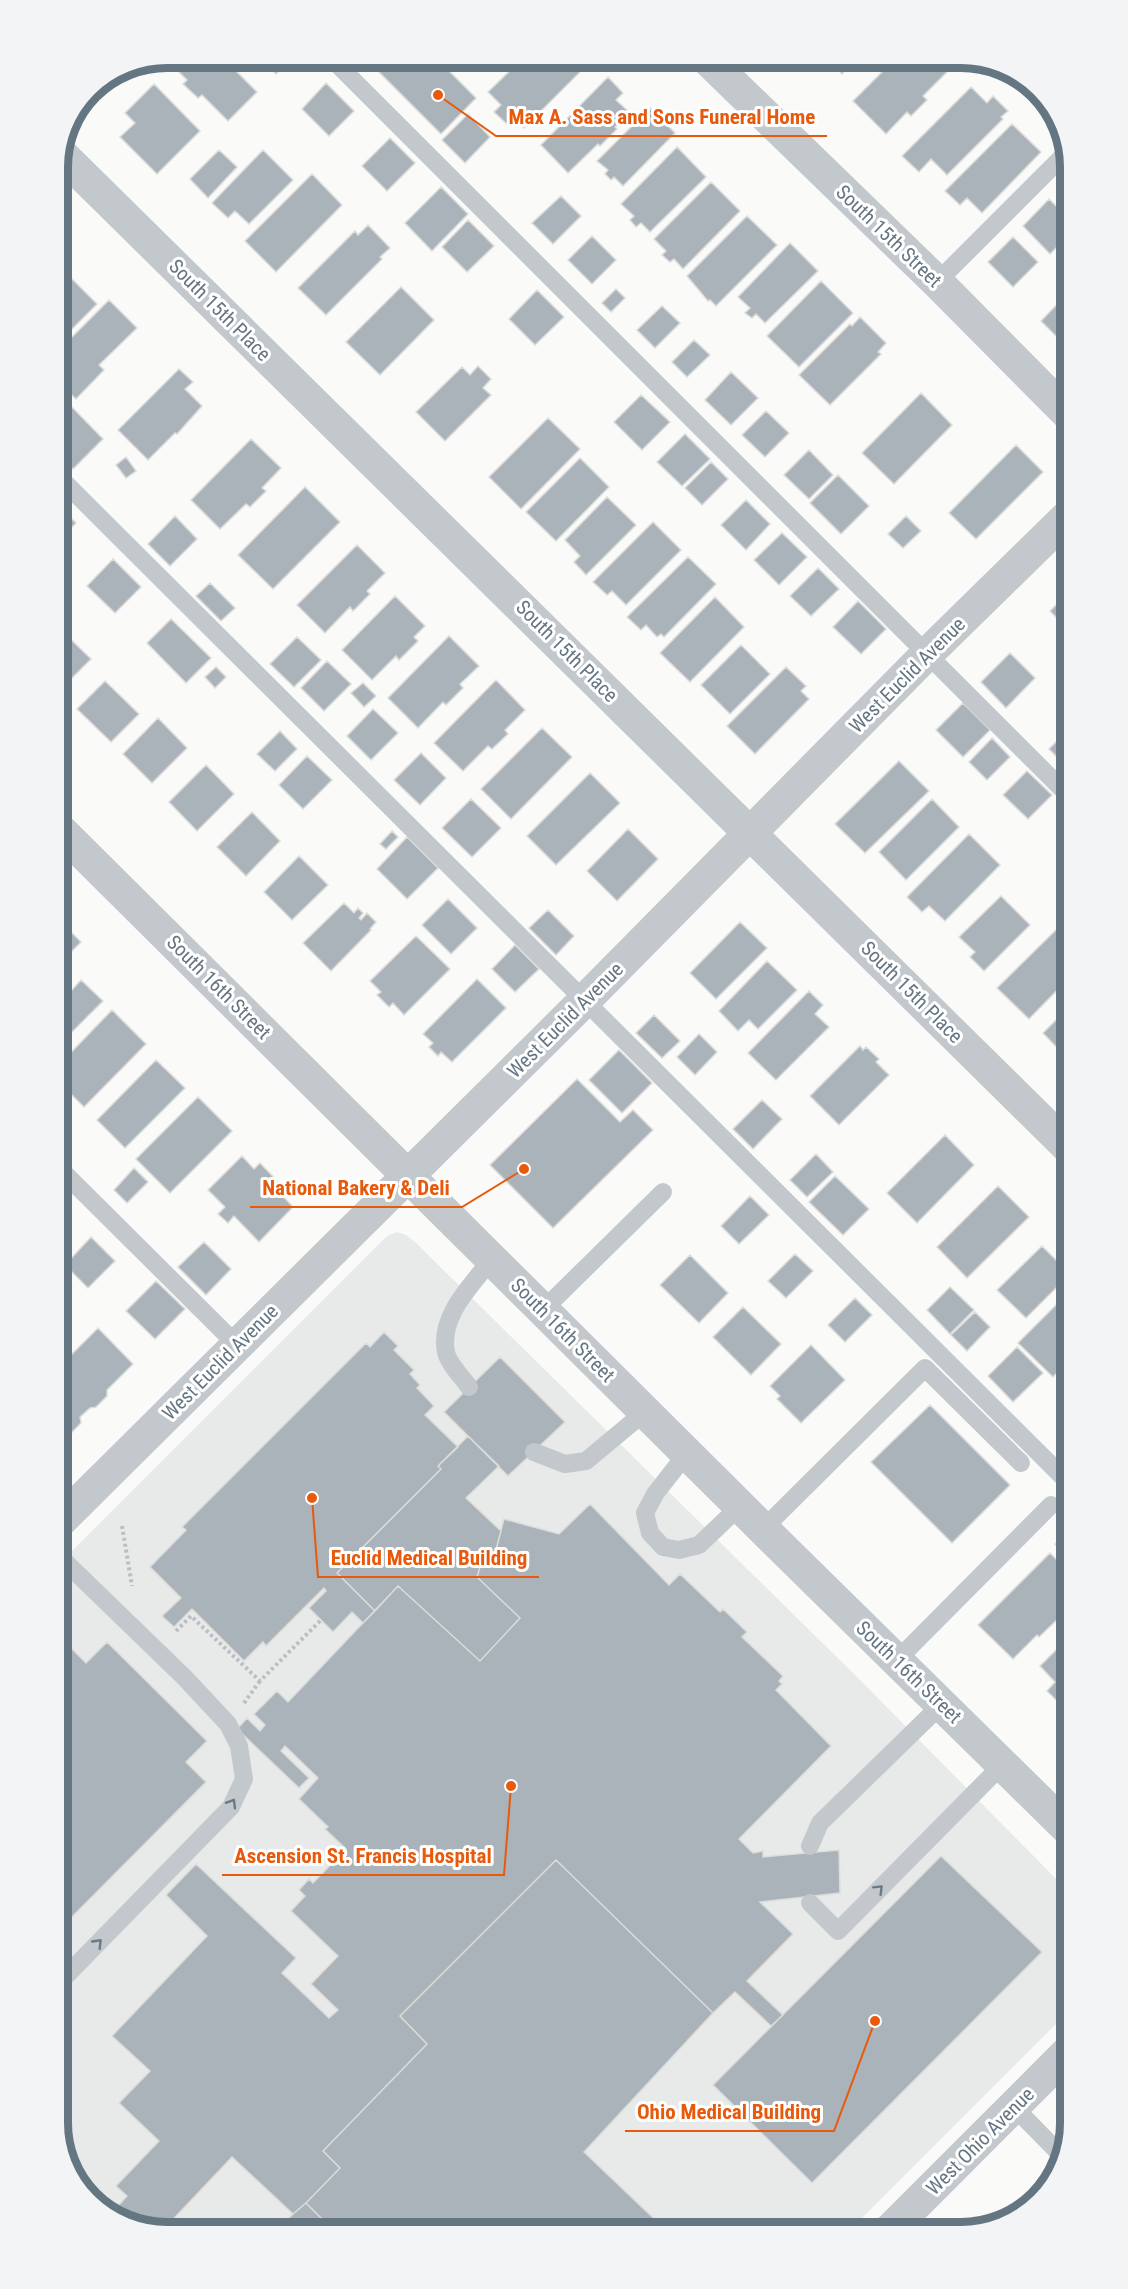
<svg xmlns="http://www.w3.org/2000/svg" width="1128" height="2289" viewBox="0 0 1128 2289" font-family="'Roboto Condensed',sans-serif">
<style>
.built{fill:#e8e9e9}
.building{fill:#aab3b9;stroke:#dcdcda;stroke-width:1.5}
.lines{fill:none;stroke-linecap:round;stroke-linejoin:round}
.path{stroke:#bbbfc2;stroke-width:4;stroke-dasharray:3 3;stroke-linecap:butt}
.service{stroke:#c3c8cc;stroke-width:18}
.minor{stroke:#c3c8cc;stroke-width:33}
.tertiary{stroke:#c3c8cc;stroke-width:33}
.oneway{stroke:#6a7a87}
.labels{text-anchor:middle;stroke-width:6;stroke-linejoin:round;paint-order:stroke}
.street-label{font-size:20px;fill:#657683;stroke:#fff}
.rim{fill:none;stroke:#657683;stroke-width:8}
.leader{fill:none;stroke:#e8590c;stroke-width:2}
.callout-dot{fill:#e8590c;stroke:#fff;stroke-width:2}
.callout-label{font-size:21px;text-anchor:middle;font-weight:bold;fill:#e8590c;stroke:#fff;stroke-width:6;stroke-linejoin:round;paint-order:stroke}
</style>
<rect width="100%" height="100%" fill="#fafaf8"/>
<path class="built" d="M397,1232L406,1235L415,1242L859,1679L1071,1894V2009L848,2232H160L106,2213L65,2164L57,2122V1566L387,1236Z"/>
<path class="building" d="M185,57H222L257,92L228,121L202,95L198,98L183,84L187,80L174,67Z
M259,57H293L276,74Z
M364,57H435L476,98L441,134Z
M524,57H591L593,59L524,128L515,118L508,125L494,112L501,105L488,92Z
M803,57H858L842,74L828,60L817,71Z
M897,57H938L950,69L923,96L927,100L911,116L907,112L886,134L853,101Z
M608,77L623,93L616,100L629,112L615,127L617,129L600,146L598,144L568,173L541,145Z
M326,83L354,111L329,136L302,109Z
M154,84L200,131L157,174L120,137L135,123L125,113Z
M971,87L987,103L993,96L1008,111L1001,117L1003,119L947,175L931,159L919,172L902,156Z
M650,108L675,133L623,186L614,177L611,180L605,174L608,170L597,161Z
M468,114L490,137L465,163L442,140Z
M1012,124L1041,152L982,213L967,198L960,205L945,191Z
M390,138L415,163L387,191L362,166Z
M677,147L706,177L650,232L641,223L636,227L630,220L634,216L621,204Z
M219,150L237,167L208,198L190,179Z
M263,150L293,180L249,224L235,211L228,218L212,203Z
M312,174L342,205L276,272L245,241Z
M711,182L740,211L683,269L674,259L670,262L662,255L666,251L654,239Z
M441,187L468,214L432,251L405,223Z
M561,196L581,216L553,244L532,223Z
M1049,199L1071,221V233L1050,254L1023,226Z
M747,216L777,245L716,306L710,300L708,301L687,276Z
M468,220L494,246L467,272L442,247Z
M368,225L390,248L380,257L382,259L326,315L298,288L355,231L358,235Z
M592,236L616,260L592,284L568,260Z
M1013,237L1038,262L1013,287L988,262Z
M790,243L818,271L765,323L756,314L752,318L745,313L750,308L738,297Z
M67,274L97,304L57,344V285Z
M821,281L853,313L799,367L767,336Z
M401,287L434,320L380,375L346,342Z
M616,289L625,298L611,312L602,303Z
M537,290L564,317L535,345L509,319Z
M1067,294L1071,298V351L1041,321Z
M109,300L137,328L99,365L104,370L76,399L57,381V352Z
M662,306L680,323L655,348L637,330Z
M860,317L886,343L878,352L881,354L830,405L799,375L850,324L852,326Z
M694,340L710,355L687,377L672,362Z
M478,366L491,379L483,388L491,395L445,441L416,412L462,367L470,375Z
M179,369L193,382L185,389L202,406L177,434L175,433L148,460L118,430Z
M731,372L758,398L731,425L705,400Z
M921,393L952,425L894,484L862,453Z
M641,395L670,422L642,450L614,422Z
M67,402L103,439L73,469L57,453V412Z
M766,411L789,433L765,457L742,435Z
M548,418L580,449L521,509L489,477Z
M685,434L710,459L682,486L657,462Z
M251,439L281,468L262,488L266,491L250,507L246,504L220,529L191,500Z
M1016,445L1043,472L976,539L949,513Z
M809,450L833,475L809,499L784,475Z
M126,457L136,471L126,478L116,465Z
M580,458L609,487L556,541L526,512Z
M711,462L728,479L702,505L685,488Z
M838,475L869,506L841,534L810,503Z
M305,487L340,522L273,589L238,555Z
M607,497L636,525L586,575L574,562L580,556L565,540Z
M746,500L770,524L746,550L721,525Z
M57,504L76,523L57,542Z
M175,516L197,539L170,566L148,544Z
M906,516L921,531L903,548L888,534Z
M653,522L681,550L626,605L612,591L607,595L593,582Z
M782,533L807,557L779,585L754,560Z
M357,545L385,573L367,591L370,594L353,611L350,607L325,633L297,605Z
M688,557L716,584L664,637L661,634L657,637L646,625L641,630L627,617Z
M113,559L141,587L115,613L87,586Z
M818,568L839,589L811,616L790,596Z
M210,583L235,608L221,621L196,596Z
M1071,590V633L1050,611Z
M395,596L425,626L414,637L418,641L399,660L396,656L372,680L342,650Z
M715,597L744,627L690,682L660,653Z
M858,601L886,629L861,654L833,627Z
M171,619L211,658L186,683L147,643Z
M57,626L91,659L64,686L57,680Z
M449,636L479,666L460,684L463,688L446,705L443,702L418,728L388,698Z
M297,637L321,660L294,687L270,664Z
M741,645L770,674L730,714L701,685Z
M1010,653L1035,678L1006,708L981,682Z
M327,661L351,684L324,711L301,688Z
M216,667L226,677L215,688L205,677Z
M786,667L806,686L801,691L809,699L755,754L727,726Z
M496,680L525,710L505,730L508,734L492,749L488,746L463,771L434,743Z
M105,681L139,714L111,742L77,709Z
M363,683L376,696L364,707L351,693Z
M963,703L990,730L963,757L936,730Z
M373,709L398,733L371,760L347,736Z
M158,718L187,748L152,783L123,754Z
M1071,727V771L1049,749Z
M542,728L572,757L511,819L481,789Z
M280,731L297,749L275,771L257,754Z
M992,738L1010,757L987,780L969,762Z
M421,753L446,778L420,805L394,780Z
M307,756L332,780L303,809L279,785Z
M899,761L929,791L865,853L835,824Z
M206,765L234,794L197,831L169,802Z
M1027,771L1052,795L1028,819L1003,795Z
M590,773L620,803L556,865L527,836Z
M471,799L501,828L472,857L442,828Z
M932,799L959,827L906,880L879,852Z
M252,812L280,841L246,876L217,847Z
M628,829L658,859L617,901L587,871Z
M392,831L398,837L386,849L380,844Z
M969,834L1000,865L945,921L929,906L922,912L907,897Z
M407,837L438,868L407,899L377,869Z
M299,856L328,885L292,920L264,892Z
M1001,896L1030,925L984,971L970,957L975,952L959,937Z
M448,899L477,928L451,954L422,925Z
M344,903L354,913L358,908L363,913L359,918L361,920L367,913L376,922L370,929L371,930L331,971L303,943Z
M548,910L574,936L556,955L529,928Z
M57,918L81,942L57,966Z
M740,922L767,948L716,999L690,973Z
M1062,924L1071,933V976L1029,1019L997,988Z
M416,936L450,969L404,1015L393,1003L389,1007L377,995L381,992L370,981Z
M515,945L539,969L515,992L492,969Z
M767,961L797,990L758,1029L749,1020L738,1031L719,1011Z
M59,977L72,990L81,980L103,1001L57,1047V979Z
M477,979L506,1008L452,1062L441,1052L438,1056L429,1047L433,1043L423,1034Z
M809,991L823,1005L815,1014L829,1027L776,1080L748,1053Z
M1071,1005V1062L1043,1033Z
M112,1010L146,1044L84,1107L57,1080V1067Z
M654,1015L680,1041L662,1058L636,1033Z
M699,1034L717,1052L695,1075L677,1057Z
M860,1046L863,1050L866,1047L879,1059L876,1062L889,1075L839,1125L810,1096Z
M619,1050L652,1083L622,1113L589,1080Z
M156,1060L185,1088L125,1148L97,1120Z
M577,1079L620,1122L633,1110L653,1130L553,1228L490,1165Z
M198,1097L232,1131L170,1193L136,1159Z
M762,1100L782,1119L753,1149L733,1129Z
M945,1135L974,1165L917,1223L887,1193Z
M816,1154L833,1172L807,1197L790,1180Z
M242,1156L254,1169L260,1163L284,1188L280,1193L293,1207L259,1242L234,1216L228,1223L218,1214L225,1207L208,1190Z
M134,1168L148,1182L127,1203L114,1190Z
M835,1176L869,1209L843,1235L809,1202Z
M998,1186L1029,1217L967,1278L937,1247Z
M57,1195L67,1206L57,1216Z
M750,1196L769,1215L739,1244L721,1226Z
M91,1237L115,1261L88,1288L65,1265Z
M204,1242L231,1269L206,1295L178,1267Z
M1042,1246L1070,1274L1026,1318L997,1290Z
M795,1254L813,1271L786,1298L768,1281Z
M690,1255L728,1293L699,1323L660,1285Z
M156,1281L185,1309L155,1339L126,1311Z
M950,1287L974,1310L950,1334L927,1310Z
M1071,1290V1358L1053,1377L1018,1343Z
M855,1298L872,1315L845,1342L828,1325Z
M743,1307L781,1344L751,1375L713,1337Z
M975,1312L990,1327L967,1351L951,1335Z
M98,1328L133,1364L107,1390V1396L96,1407L90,1408L80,1417L81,1423L71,1433L63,1434L57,1427V1415L62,1410L57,1406V1369Z
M384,1332L398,1346L394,1350L414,1370L410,1374L420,1385L417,1388L434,1406L425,1415L458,1447L438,1466L441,1469L337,1573L375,1611L363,1623L352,1612L333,1632L309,1608L326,1591L324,1588L266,1646L263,1642L244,1661L192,1609L174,1627L162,1616L181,1598L150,1567L186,1530L182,1527L366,1343L370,1347Z
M811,1345L845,1380L801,1423L777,1399L780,1396L770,1386Z
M1017,1347L1043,1373L1013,1402L988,1376Z
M500,1357L565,1422L508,1476L444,1412Z
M930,1405L1010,1485L952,1543L871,1462Z
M468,1436L499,1466L466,1498L501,1531L493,1561L483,1557L477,1577L520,1618L480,1661L398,1586L375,1611L337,1573L441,1469L438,1466Z
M590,1504L669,1585L680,1574L720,1612L723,1609L747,1632L742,1637L783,1676L779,1681L782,1684L776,1690L831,1746L739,1839L753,1853L763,1851V1857L839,1850L840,1893L760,1902L793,1934L747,1981L783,2015L771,2026L735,1992L713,2013L556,1860L400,2016L427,2044L323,2151L340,2168L306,2203L293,2214L232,2157L162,2231L149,2219L143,2226L137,2224L118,2206L127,2196L116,2186L159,2141L119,2103L150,2071L112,2036L207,1936L166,1895L196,1864L296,1958L282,1973L329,2018L338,2010L311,1984L338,1956L291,1911L305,1896L299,1890L309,1879L313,1883L346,1849L325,1829L328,1827L299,1799L318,1778L285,1746L281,1751L309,1778L299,1788L237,1729L247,1718L260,1731L265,1725L254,1714L277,1691L288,1702L398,1586L480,1661L520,1618L477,1577L483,1557L493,1561L504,1519L559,1534Z
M1071,1529V1560L1055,1544Z
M1050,1553L1071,1574V1601L1059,1613L1061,1616L1039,1637L1037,1635L1013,1659L978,1625Z
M1071,1635V1700L1064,1708L1047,1691L1055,1682L1040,1666Z
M65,1642L86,1663L107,1642L207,1741L186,1762L206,1782L57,1932V1650Z
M941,1856L1042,1952L812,2183L713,2085Z
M556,1860L713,2013L584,2152L668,2232H335L306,2203L340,2168L323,2151L427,2044L400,2016Z
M65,2160L101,2196L96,2202L65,2164Z
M306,2203L335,2232H275L293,2214Z"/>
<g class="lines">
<path class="path" d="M122,1526L132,1586
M176,1631L191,1616L260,1681L321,1620
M244,1703L260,1681"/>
<path class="service" d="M330,57L1071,798
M937,282L1068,151
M57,475L1071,1485
M57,1166L237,1345
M543,1310L663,1192
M469,1387C462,1377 448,1363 446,1352C439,1316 471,1286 491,1260
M534,1452L565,1464L586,1461L646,1411
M687,1453L655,1494L645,1513L650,1533L663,1547L679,1550L699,1545L740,1506
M763,1529L925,1368L1021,1463
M897,1660L1051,1505
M810,1846L820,1823L942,1704
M810,1903L838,1931L1003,1764
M57,1985L231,1807L244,1779L239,1746L228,1724L185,1678L57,1554
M1014,2107L1061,2155"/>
<path class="minor" d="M705,57L937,282L1071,417
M60,153L1071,1150
M57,1524L584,1001L926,655L1071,513
M888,2232L1071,2049"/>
<path class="tertiary" d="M57,827L763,1529L1071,1832"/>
</g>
<defs><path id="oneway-chevron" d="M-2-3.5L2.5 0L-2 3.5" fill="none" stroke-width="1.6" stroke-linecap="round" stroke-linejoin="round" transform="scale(1.5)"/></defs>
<g class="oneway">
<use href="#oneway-chevron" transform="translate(232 1803) rotate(-59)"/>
<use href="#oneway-chevron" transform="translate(879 1889) rotate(-45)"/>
<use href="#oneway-chevron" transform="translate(98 1943) rotate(-46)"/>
</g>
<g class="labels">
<g class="street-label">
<text transform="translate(889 236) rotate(44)" y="7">South 15th Street</text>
<text transform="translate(220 310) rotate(45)" y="7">South 15th Place</text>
<text transform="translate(567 651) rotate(45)" y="7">South 15th Place</text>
<text transform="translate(907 675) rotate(-45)" y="7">West Euclid Avenue</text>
<text transform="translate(219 987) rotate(45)" y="7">South 16th Street</text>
<text transform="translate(912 992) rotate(45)" y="7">South 15th Place</text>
<text transform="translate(565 1020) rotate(-45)" y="7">West Euclid Avenue</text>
<text transform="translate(563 1330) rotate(45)" y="7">South 16th Street</text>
<text transform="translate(220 1362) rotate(-45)" y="7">West Euclid Avenue</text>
<text transform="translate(909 1672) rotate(44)" y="7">South 16th Street</text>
<text transform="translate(980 2141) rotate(-45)" y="7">West Ohio Avenue</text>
</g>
</g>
<path d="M0 0H1128V2289H0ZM167 68H961A99 99 0 0 1 1060 167V2123A99 99 0 0 1 961 2222H167A99 99 0 0 1 68 2123V167A99 99 0 0 1 167 68Z" fill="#f3f4f5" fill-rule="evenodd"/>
<path class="rim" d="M167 68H961A99 99 0 0 1 1060 167V2123A99 99 0 0 1 961 2222H167A99 99 0 0 1 68 2123V167A99 99 0 0 1 167 68Z"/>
<path class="leader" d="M438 95L496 136H827M524 1169L462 1207H250M312 1498L318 1577H539M511 1786L504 1875H222M875 2021L834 2131H625"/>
<g class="callout-dot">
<circle cx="438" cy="95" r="6"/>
<circle cx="524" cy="1169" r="6"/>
<circle cx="312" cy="1498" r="6"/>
<circle cx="511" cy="1786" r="6"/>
<circle cx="875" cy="2021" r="6"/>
</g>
<g class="callout-label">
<text x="662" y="124">Max A. Sass and Sons Funeral Home</text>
<text x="356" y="1195">National Bakery &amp; Deli</text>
<text x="429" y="1565">Euclid Medical Building</text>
<text x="363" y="1863">Ascension St. Francis Hospital</text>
<text x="729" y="2119">Ohio Medical Building</text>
</g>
</svg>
